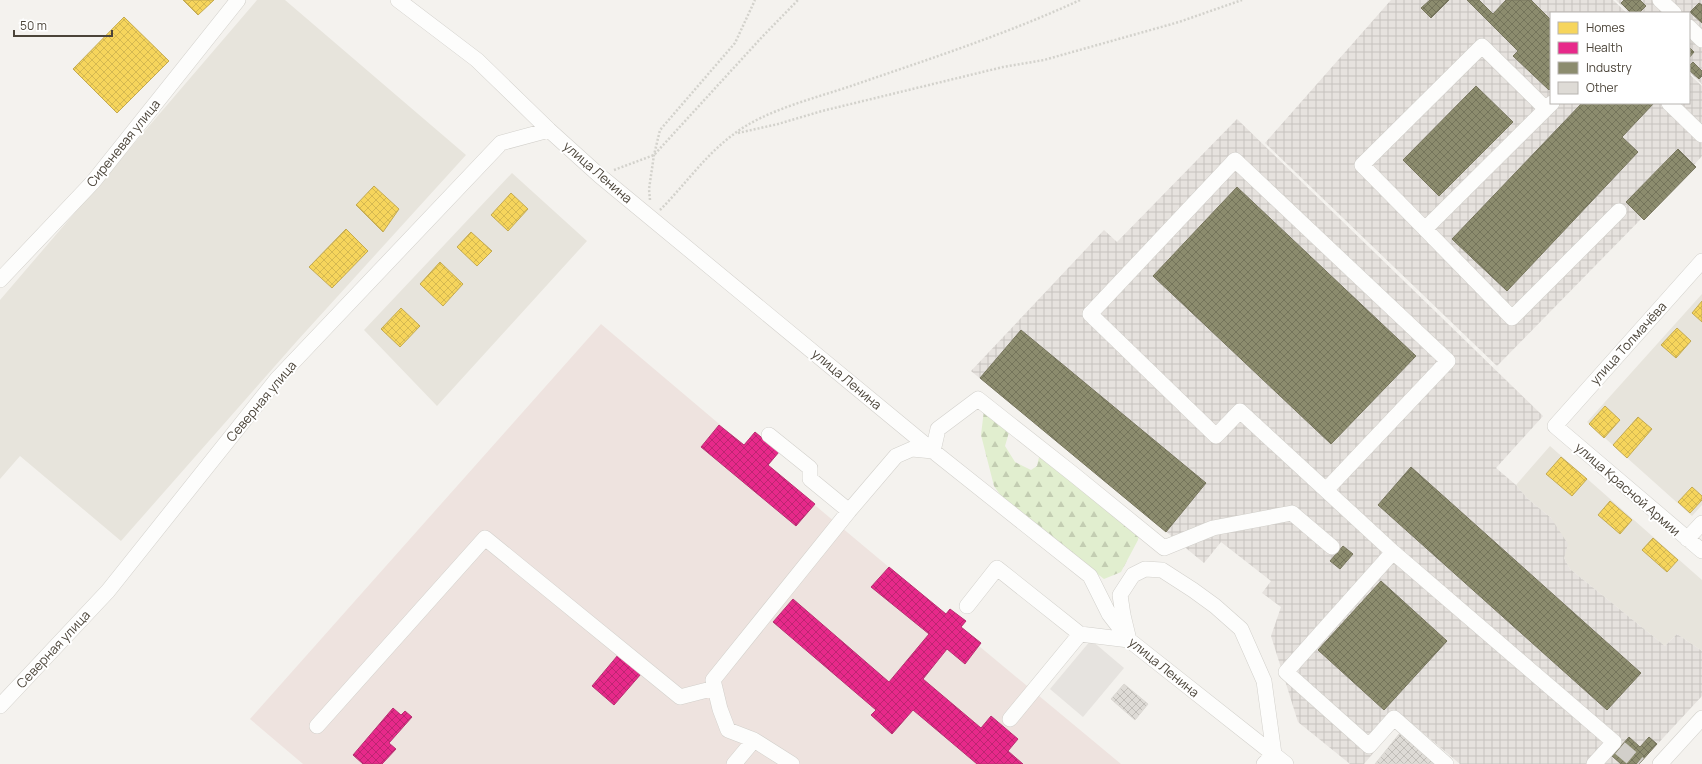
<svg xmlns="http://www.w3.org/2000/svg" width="1702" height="764" viewBox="0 0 1702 764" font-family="Manrope,sans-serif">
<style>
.residential{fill:#e7e4dc}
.industrial{fill:url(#industrial-grid)}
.medical{fill:#eee3df}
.forest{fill:url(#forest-firs)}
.parking{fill:#e6e3df}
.homes{fill:url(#homes-cross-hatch);stroke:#c3aa52}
.health{fill:url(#health-cross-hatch);stroke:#b83172}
.industry{fill:url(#industry-cross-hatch);stroke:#78765e}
.building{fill:url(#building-cross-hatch);stroke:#dcd9d4}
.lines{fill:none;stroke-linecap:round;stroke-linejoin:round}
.minor-tunnel{stroke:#d2cfca;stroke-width:15;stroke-dasharray:15 8;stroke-linecap:butt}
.minor-casing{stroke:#d2d0cb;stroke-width:16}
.path{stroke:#d3d2cc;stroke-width:2.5;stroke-dasharray:2 2;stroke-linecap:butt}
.minor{stroke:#fdfdfc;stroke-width:15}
.labels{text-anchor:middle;stroke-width:4;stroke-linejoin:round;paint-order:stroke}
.street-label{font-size:13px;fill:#4b4439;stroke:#fff}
</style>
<defs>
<pattern id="industrial-grid" width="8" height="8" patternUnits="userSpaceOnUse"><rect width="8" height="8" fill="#e6e2de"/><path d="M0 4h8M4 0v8" fill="none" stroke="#c7c3bf"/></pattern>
<pattern id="forest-firs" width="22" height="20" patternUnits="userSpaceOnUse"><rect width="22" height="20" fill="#e1eecf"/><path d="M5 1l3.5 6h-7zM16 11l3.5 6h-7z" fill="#c3cdb2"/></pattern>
<pattern id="homes-cross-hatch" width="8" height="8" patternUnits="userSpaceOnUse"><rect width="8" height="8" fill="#f6d55c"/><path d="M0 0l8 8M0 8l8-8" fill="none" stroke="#d4b851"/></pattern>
<pattern id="health-cross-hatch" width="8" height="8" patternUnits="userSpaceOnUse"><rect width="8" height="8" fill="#e7298a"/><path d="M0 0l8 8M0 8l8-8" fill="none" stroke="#bd2572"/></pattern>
<pattern id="industry-cross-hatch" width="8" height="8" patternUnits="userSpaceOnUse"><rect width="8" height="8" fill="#8c8c6e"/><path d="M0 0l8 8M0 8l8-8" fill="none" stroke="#74745b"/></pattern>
<pattern id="building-cross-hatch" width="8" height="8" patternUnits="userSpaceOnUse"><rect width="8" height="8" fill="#dedbd6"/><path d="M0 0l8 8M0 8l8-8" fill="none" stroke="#c0bdb8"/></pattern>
</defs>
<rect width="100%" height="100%" fill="#f4f2ee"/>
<path class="residential" d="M257,0H285L466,155L297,341L121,541L20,456L0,479V300Z
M512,173L587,241L437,406L364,330Z
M1702,294V505L1692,516L1587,422Z
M1550,446L1702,580V651L1677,634L1665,646L1570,569L1564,558L1551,518L1528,499L1516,485Z"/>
<path class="industrial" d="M1391,0H1613L1627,13H1551V103H1689V74L1702,86V156L1694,165L1678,149L1626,202L1642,218L1497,366L1265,143Z
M1616,0H1702V84L1689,72V13H1629Z
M1237,119L1543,416L1496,468L1516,485L1528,499L1551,518L1568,544L1564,558L1570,569L1665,646L1677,634L1702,651V696L1639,764H1460L1404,717L1364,764H1350L1298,722L1271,636L1281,607L1262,593L1271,581L1221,542L1204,563L971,371L1104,230L1117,242Z"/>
<path class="medical" d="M601,324L744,445L755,432L779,452L768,466L945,614L950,609L966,621L962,627L981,643L979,646L1121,764H303L250,719Z"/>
<path class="forest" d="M984,410L1010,429L1005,446L1015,462L1031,470L1037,466L1040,453L1140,531L1138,540L1121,572L1104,579L1006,503L994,486L981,435Z"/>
<path class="parking" d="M1091,640L1124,668L1083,717L1050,689Z"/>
<path class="homes" d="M183,0H214L198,15Z
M124,17L169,61L117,113L73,69Z
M374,186L399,209L383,232L356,205Z
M511,193L528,209L508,231L491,215Z
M346,229L368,251L332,288L309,267Z
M471,232L492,251L477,266L457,247Z
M440,262L463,284L443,306L420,284Z
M1702,301V322L1692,313Z
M401,308L420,326L400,347L381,329Z
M1677,328L1691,341L1676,358L1661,345Z
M1605,406L1620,420L1604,438L1589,424Z
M1638,417L1652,429L1627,458L1613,445Z
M1561,457L1587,479L1572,496L1546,474Z
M1692,487L1702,496V500L1690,513L1678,502Z
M1610,501L1632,520L1620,534L1598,515Z
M1653,538L1678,560L1667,572L1642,550Z"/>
<path class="health" d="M719,425L744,445L755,432L779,452L768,465L815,504L796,526L701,447Z
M889,567L946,614L950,609L966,621L961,627L981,643L965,664L947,649L923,679L981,728L991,716L1018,739L1008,751L1023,764H977L913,710L892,734L871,715L876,710L773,622L793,599L889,682L929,634L871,587Z
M618,655L641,674L614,705L592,686Z
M393,708L401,715L405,711L412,717L389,743L396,749L382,764H363L353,755Z"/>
<path class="industry" d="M1430,0H1449L1431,18L1421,8Z
M1467,0H1479L1493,14L1506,0H1531L1551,20V88L1549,90L1513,56L1518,51Z
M1624,0H1640L1646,6L1639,13H1631L1621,3Z
M1699,3L1702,5V23L1690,12Z
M1689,47L1694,52L1689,58Z
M1693,62L1702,71V76L1699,79L1689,70V66Z
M1476,86L1513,122L1439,196L1403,160Z
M1582,103H1654L1622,137L1638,152L1507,291L1452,239Z
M1678,149L1696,167L1644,220L1626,202Z
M1237,187L1416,356L1331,444L1153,276Z
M1021,330L1206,483L1166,532L980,378Z
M1411,467L1641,673L1607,710L1378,505Z
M1343,546L1353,554L1340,569L1330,561Z
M1381,581L1447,641L1384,710L1318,650Z
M1629,737L1640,747L1649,737L1657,744L1639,764H1621L1612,756Z"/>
<path class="building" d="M1124,684L1148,704L1135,720L1111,699Z
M1400,733L1437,764H1375Z"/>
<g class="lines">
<path class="minor-tunnel" d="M1620,748L1639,764"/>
<defs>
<path id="minor" d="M398,0L477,60L549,130L600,176L933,451L1090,576L1109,614L1129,640L1286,764
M1660,0L1674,13
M1689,27L1702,40
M1552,103L1425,229L1512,318L1619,211
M1669,103L1702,135
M1425,229L1362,165L1482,46L1546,109
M1702,261L1555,426L1702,551
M0,280L93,182L238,0
M769,435L810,468V479L849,511L896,456L912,449L933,451L938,429L978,399L1073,474L1164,548L1213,528L1292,513L1332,547
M1326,490L1448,361L1235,160L1090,314L1216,436L1240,411L1393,552
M1687,539L1702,523
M967,606L997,568L1080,634
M0,706L108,591L277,379L501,143L549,130
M1010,719L1080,634L1129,640L1123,615L1120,595L1133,575L1145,569L1162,570L1193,590L1215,606L1241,629L1264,681L1274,754
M317,726L485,538L680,697L715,688
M754,740L728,730L720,709L713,680L849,511
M734,764L754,740L792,764
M1264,764L1274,754
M1446,764L1394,718L1369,746L1286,672L1393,552L1614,742L1594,764
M1660,764L1702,718"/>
</defs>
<use href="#minor" class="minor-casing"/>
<path class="path" d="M738,133L778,124L822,111L1003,67L1044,60L1179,22L1242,0
M614,170L654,155L762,37L798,0
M650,200L649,189L654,155L660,130L735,43L755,0
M660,210C685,185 705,155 734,134C765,110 816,98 854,85C929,59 1007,34 1080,0"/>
<use href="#minor" class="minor"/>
</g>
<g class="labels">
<g class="street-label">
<text transform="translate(123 143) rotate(-51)" y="5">Сиреневая улица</text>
<text transform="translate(598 172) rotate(41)" y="5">улица Ленина</text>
<text transform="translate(1628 343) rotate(-48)" y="5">улица Толмачёва</text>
<text transform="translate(847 379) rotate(40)" y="5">улица Ленина</text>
<text transform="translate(261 401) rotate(-50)" y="5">Северная улица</text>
<text transform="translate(1628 489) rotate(41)" y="5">улица Красной Армии</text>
<text transform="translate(53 649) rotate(-47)" y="5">Северная улица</text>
<text transform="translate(1164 667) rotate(39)" y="5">улица Ленина</text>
</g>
</g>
<rect x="1550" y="12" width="140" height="92" fill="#ffffff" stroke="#b7b4b0"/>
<rect x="1558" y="22" width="20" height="12" fill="#f6d55c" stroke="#b7b4b0"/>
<text x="1586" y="32" font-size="12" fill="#4b4439">Homes</text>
<rect x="1558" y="42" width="20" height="12" fill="#e7298a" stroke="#b7b4b0"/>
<text x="1586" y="52" font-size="12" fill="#4b4439">Health</text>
<rect x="1558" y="62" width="20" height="12" fill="#8c8c6e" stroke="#b7b4b0"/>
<text x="1586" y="72" font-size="12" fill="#4b4439">Industry</text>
<rect x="1558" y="82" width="20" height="12" fill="#dedbd6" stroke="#b7b4b0"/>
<text x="1586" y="92" font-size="12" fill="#4b4439">Other</text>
<path d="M14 30v6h98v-6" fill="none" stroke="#4b4439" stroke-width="2"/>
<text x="20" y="30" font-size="12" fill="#4b4439" stroke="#ffffff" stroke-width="3" paint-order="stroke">50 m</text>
</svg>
